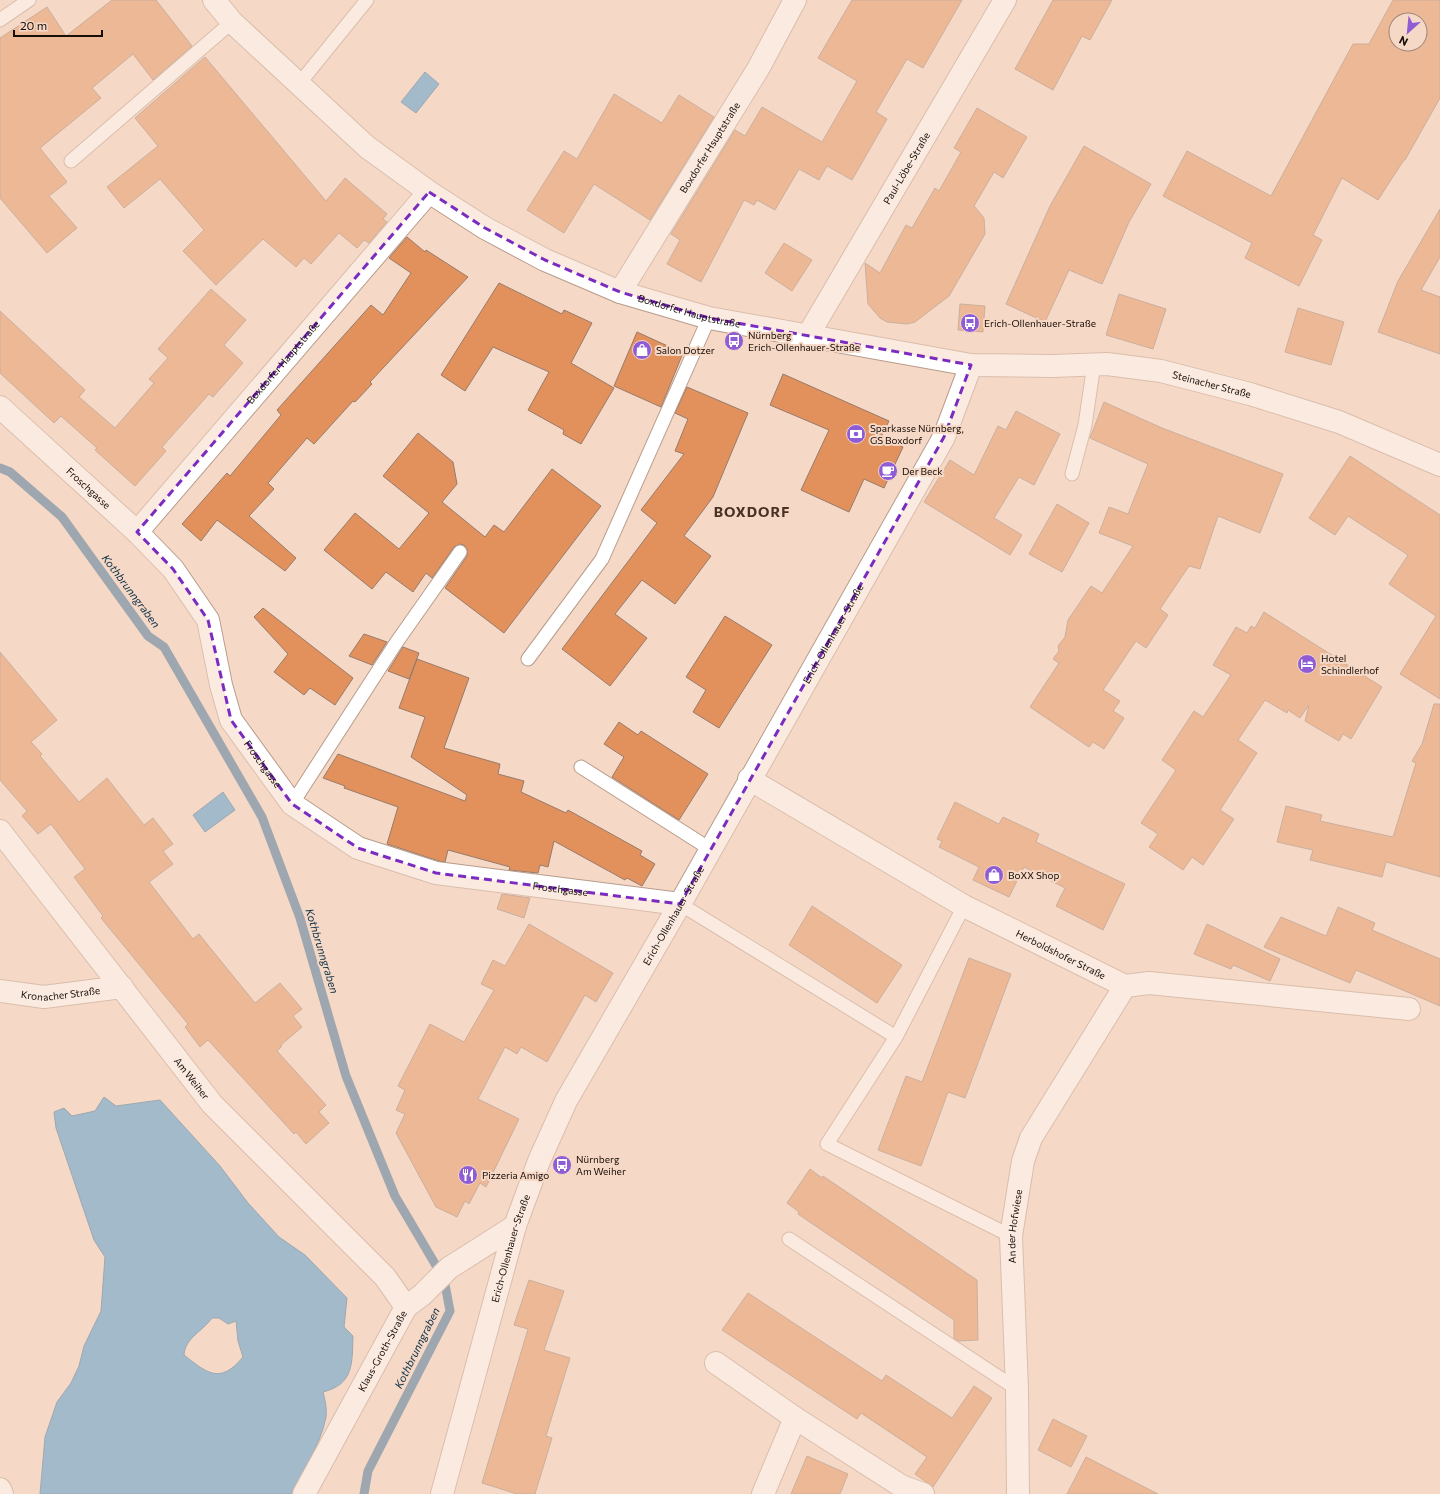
<svg xmlns="http://www.w3.org/2000/svg" width="1440" height="1494" viewBox="0 0 1440 1494" font-family="Commissioner,sans-serif">
<style>
.water{fill:#3e95cf;stroke:#336c93;fill-rule:evenodd}
.lines{fill:none;stroke-linecap:round;stroke-linejoin:round}
.stream{stroke:#336c93;stroke-width:9}
.building{fill:#e2915c;stroke:#967b6b;fill-rule:evenodd}
.service-casing{stroke:#b89c8b;stroke-width:15}
.minor-casing{stroke:#b89c8b;stroke-width:24}
.service{stroke:#fff;stroke-width:13}
.minor{stroke:#fff;stroke-width:22}
.marked{fill:none;stroke:#7b2cbf;stroke-width:3;stroke-dasharray:8 5;stroke-linejoin:round}
.labels{text-anchor:middle;stroke-width:4;stroke-linejoin:round;paint-order:stroke}
.street-label{font-size:10px;fill:#180e08;stroke:#f6d8c6}
.poi-label{font-size:10px;fill:#180e08;stroke:#f6d8c6;text-anchor:start}
.water-label{font-size:11px;font-style:italic;fill:#092f47;stroke:#f6d8c6}
.district-label{font-size:14px;font-weight:bold;letter-spacing:1px;fill:#493223;stroke:#f6d8c6}
</style>
<rect width="100%" height="100%" fill="#f6d8c6"/>
<path class="water" d="M425,72L439,84L416,113L401,102Z
M223,792L235,810L205,832L193,815Z
M104,1097L116,1106L160,1100L220,1166L248,1203L279,1237L305,1255L347,1298L344,1327L353,1336C352,1364 354,1384 323,1392C325,1400 327,1408 326,1417C321,1444 303,1470 291,1494H40L45,1437L57,1402L71,1383L79,1366L84,1346L101,1311L105,1257L94,1240L56,1128L54,1112L64,1108L72,1116L95,1111ZM212,1318H219L228,1324L236,1321L238,1341L243,1357C220,1385 207,1373 184,1355C185,1338 203,1331 212,1318Z"/>
<g class="lines">
<path class="stream" d="M0,468L10,472L62,517L148,636L164,647L262,817L300,918L346,1076L395,1196L444,1279L450,1311L368,1471L364,1494"/>
</g>
<path class="building" d="M112,0H156L192,46L153,80L133,54L92,88L101,98L40,148L67,182L49,196L77,228L47,253L0,198V38L47,7L66,36Z
M852,0H962L923,68L907,59L876,112L887,119L852,180L827,166L819,180L799,169L775,210L757,200L754,205L744,200L701,282L667,264L680,240L671,234L735,130L745,136L762,107L822,142L857,81L818,58Z
M1053,0H1112L1090,40L1082,36L1053,90L1015,69Z
M1393,0H1440V98L1405,160H1404L1378,200L1342,178L1313,235L1322,240L1299,286L1245,258L1252,243L1163,196L1187,151L1271,196L1353,44H1369ZM1396,20H1420V44H1396Z
M205,57L326,201L345,178L387,214L383,219L387,222L369,243L364,240L357,248L339,233L311,264L304,258L296,267L263,239L216,285L183,251L204,230L160,179L124,208L107,187L158,146L135,118Z
M614,94L662,123L679,95L714,117L650,220L594,184L564,233L527,210L564,151L577,159Z
M977,108L1027,137L1003,178L994,172L974,206L984,218L985,234L949,296L915,322L907,324L887,322L880,318L868,304L865,263L880,273L906,225L912,228L935,188L939,191L961,152L954,148Z
M1084,146L1151,184L1129,222L1102,284L1069,270L1045,322L1006,304L1050,206Z
M1440,209V257L1421,290L1440,297V354L1378,332L1398,281Z
M407,237L425,252L426,250L468,277L370,382L372,384L355,402L353,401L314,444L307,438L268,483L274,489L249,516L296,558L285,571L217,520L201,541L182,524L227,473L230,476L281,415L277,410L371,305L383,315L411,273L389,258Z
M784,243L812,260L792,291L765,273Z
M499,283L562,314L564,310L592,323L571,363L614,388L581,444L563,434L564,430L528,410L549,372L493,347L465,391L441,375Z
M211,289L246,320L224,345L243,363L213,397L209,394L162,447L166,451L135,486L95,450L97,448L61,416L54,423L0,373V311L85,390L79,397L115,428L154,383L149,379L168,358L158,349Z
M1119,294L1166,309L1153,349L1106,335Z
M960,304L985,306L983,332L958,330Z
M1298,308L1344,322L1331,365L1285,352Z
M637,332L683,353L661,407L614,386Z
M783,374L889,421L881,437L903,447L884,488L864,479L849,512L801,490L829,430L770,405Z
M687,387L748,413L713,497L684,536L711,556L675,604L642,580L615,614L647,638L610,686L562,649L657,523L641,510L684,454L675,451L688,419L675,413Z
M1104,402L1162,428L1283,474L1260,533L1218,516L1200,569L1189,566L1160,609L1168,615L1146,648L1136,641L1103,690L1120,701L1113,711L1124,718L1104,749L1093,742L1089,747L1030,707L1059,663L1053,659L1059,651L1058,646L1065,637L1068,620L1091,586L1102,593L1133,546L1099,533L1109,507L1128,514L1148,464L1090,438Z
M1016,411L1060,434L1034,485L1019,477L994,518L1022,535L1010,555L924,502L950,460L974,475L998,426L1006,430Z
M418,433L453,462L457,484L442,502L485,537L494,525L504,532L552,469L601,506L504,633L445,588L467,556V549L464,545L460,544L454,547L432,578L426,573L413,592L386,572L372,589L324,550L355,513L399,549L429,513L383,476Z
M1350,456L1440,515V699L1400,674L1436,616L1389,584L1408,555L1348,516L1335,535L1309,518Z
M1057,504L1089,523L1062,572L1029,554Z
M263,608L353,678L335,705L310,688L304,695L274,672L288,654L254,617Z
M1264,612L1382,687L1351,739L1343,734L1339,741L1305,721L1309,705L1300,718L1288,710L1287,713L1265,700L1238,740L1257,753L1220,810L1234,819L1203,865L1192,857L1183,870L1149,847L1158,834L1141,823L1176,770L1162,760L1194,711L1203,717L1231,675L1213,665L1236,627L1247,633L1251,626L1255,628Z
M725,616L772,645L719,728L693,712L706,690L686,677Z
M364,634L387,642L372,665L349,656Z
M403,647L419,653L409,679L388,671Z
M0,652L57,720L31,742L42,754L40,756L79,802L107,778L144,825L153,818L173,844L163,851L173,864L149,882L193,939L199,934L255,1003L280,983L302,1009L293,1016L302,1027L281,1045L282,1046L277,1051L326,1105L319,1112L329,1123L306,1144L296,1132L294,1134L208,1040L200,1047L185,1027L188,1024L101,918L103,916L74,877L85,869L51,824L38,834L22,816L27,811L0,780Z
M417,659L469,678L444,748L500,764L498,774L524,781L521,792L566,813L568,810L642,851L640,855L655,864L642,886L627,878L625,880L554,841L548,867L540,865L538,873L509,870L510,867L448,850L445,862L439,861L387,844L398,807L344,788L345,786L323,778L338,754L465,801L467,795L411,757L425,717L399,708Z
M1434,704H1440V877L1386,862L1382,877L1310,860L1313,850L1277,842L1286,806L1322,815L1320,821L1393,837L1416,763L1412,761L1422,744Z
M619,722L638,735L641,731L708,774L679,820L612,777L624,757L604,744Z
M955,802L999,824L1003,817L1039,834L1036,842L1125,884L1103,930L1056,906L1065,888L1024,867L1009,897L973,880L979,867L939,847L942,841L937,839Z
M502,894L530,898L524,918L497,909Z
M812,906L902,965L877,1003L789,945Z
M1338,907L1375,923L1372,930L1440,959V1006L1356,970L1350,983L1264,947L1281,917L1326,936Z
M529,924L613,973L596,1002L585,995L547,1062L521,1047L517,1054L505,1047L478,1099L519,1119L486,1187L480,1183L469,1204L465,1201L457,1217L436,1207L396,1133L405,1114L396,1110L405,1090L398,1086L430,1024L464,1042L494,990L481,984L493,960L505,966Z
M1207,924L1280,959L1270,981L1233,965L1231,969L1194,954Z
M969,958L1011,974L965,1098L948,1092L921,1166L878,1150L906,1076L922,1082Z
M810,1169L822,1178L823,1176L977,1280L978,1340L958,1341L954,1338V1320L798,1214L799,1212L787,1203Z
M529,1280L564,1291L544,1350L570,1358L546,1436L552,1438L535,1494H517L482,1483L528,1329L514,1325Z
M748,1293L882,1381L886,1375L952,1418L974,1386L992,1398L933,1487L915,1474L927,1457L861,1413L857,1419L722,1330Z
M1053,1419L1087,1436L1071,1467L1038,1450Z
M807,1456L848,1474L840,1494H791Z
M1086,1457L1158,1494H1067Z"/>
<g class="lines">
<defs>
<path id="service" d="M0,20L29,0
M299,84L367,0
M71,161L232,22
M1072,474L1085,425L1094,364
M528,659L602,559L709,318
M581,767L710,849
M292,804L396,643L460,552
M680,904L896,1037L964,906
M896,1037L827,1144L1011,1236
M789,1239L1017,1389"/>
<g id="minor">
<path id="s1" d="M214,0L232,22L367,147L429,192L485,228L545,260L620,292L709,318L971,365L1052,366L1107,364L1161,371L1250,394L1339,422L1440,465"/>
<path id="s2" d="M620,292L758,69L795,0"/>
<path id="s3" d="M807,337L1005,0"/>
<path id="s4" d="M0,407L137,532L173,569L208,620L221,685L231,720L292,804L358,848L436,873L680,904"/>
<path id="s5" d="M137,532L429,192"/>
<path id="s6" d="M749,779L964,906L1125,986L1149,983L1409,1009"/>
<path id="s7" d="M0,831L212,1104L385,1277L406,1307"/>
<path id="s8" d="M0,991L44,997L122,987"/>
<path d="M716,1363L795,1418L903,1487L923,1494"/>
<path d="M0,1489L2,1494"/>
<path id="s9" d="M304,1494L406,1307L422,1295L449,1268L515,1226"/>
<path id="s10" d="M442,1494L515,1226L539,1161L566,1101L680,904L944,437L971,365"/>
<path d="M763,1494L795,1418"/>
<path id="s11" d="M1018,1494L1017,1389L1011,1236L1023,1161L1031,1138L1125,986"/>
</g>
</defs>
<use href="#service" class="service-casing"/>
<use href="#minor" class="minor-casing"/>
<use href="#service" class="service"/>
<use href="#minor" class="minor"/>
</g>
<path d="M0 0H1440V1494H0ZM429,192L485,228L545,260L620,292L709,318L971,365L944,437L680,904L436,873L358,848L292,804L231,720L208,620L173,569L137,532Z" fill="#f6d8c6" fill-opacity=".55" fill-rule="evenodd"/>
<path class="marked" d="M429,192L485,228L545,260L620,292L709,318L971,365L944,437L680,904L436,873L358,848L292,804L231,720L208,620L173,569L137,532Z"/>
<defs>
<symbol id="bus-disc" viewBox="-11 -11 22 22"><circle r="9.5" fill="#8e5cd5" stroke="#f6d8c6"/><path d="M-5-6H5V4H4V6H2V4H-2V6H-4V4H-5ZM-3.5-4V0h7V-4ZM-3.5 1.2v1.5H-2V1.2ZM2 1.2v1.5H3.5V1.2Z" fill="#fff"/></symbol>
<symbol id="shop-disc" viewBox="-11 -11 22 22"><circle r="9.5" fill="#8e5cd5" stroke="#f6d8c6"/><path d="M-5-2.5h2.3a2.7 3.5 0 0 1 5.4 0H5L5.5 6h-11ZM-1.5-2.5h3a1.5 2.3 0 0 0-3 0Z" fill="#fff"/></symbol>
<symbol id="bank-disc" viewBox="-11 -11 22 22"><circle r="9.5" fill="#8e5cd5" stroke="#f6d8c6"/><path d="M-6-4H6V4H-6ZM0-2.3a2.3 2.3 0 1 0 0 4.6a2.3 2.3 0 1 0 0-4.6Z" fill="#fff"/></symbol>
<symbol id="cafe-disc" viewBox="-11 -11 22 22"><circle r="9.5" fill="#8e5cd5" stroke="#f6d8c6"/><path d="M-5.5-4.5H6V0H3Q3 3.5 0 3.5H-2.5Q-5.5 3.5-5.5 0ZM3-3.2v2h1.7v-2ZM-6 4.5H4V6H-6Z" fill="#fff"/></symbol>
<symbol id="hotel-disc" viewBox="-11 -11 22 22"><circle r="9.5" fill="#8e5cd5" stroke="#f6d8c6"/><path d="M-6-4.5h1.5V1H6V5H4.5V3h-9V5H-6ZM-4 0a1.8 1.8 0 1 1 3.6 0ZM.5 0V-2.5h3Q6-2.5 6 0Z" fill="#fff"/></symbol>
<symbol id="restaurant-disc" viewBox="-11 -11 22 22"><circle r="9.5" fill="#8e5cd5" stroke="#f6d8c6"/><path d="M-5-6h1v4h1v-4h1v4h1v-4h1v5L-1.5 .5V6h-2V.5L-5-1ZM5-6V6H3V1.5H1.5Q1.5-4 5-6Z" fill="#fff"/></symbol>
</defs>
<g fill-rule="evenodd">
<use href="#bus-disc" x="959" y="312" width="22" height="22"/>
<use href="#bus-disc" x="723" y="330" width="22" height="22"/>
<use href="#shop-disc" x="631" y="339" width="22" height="22"/>
<use href="#bank-disc" x="845" y="423" width="22" height="22"/>
<use href="#cafe-disc" x="877" y="460" width="22" height="22"/>
<use href="#hotel-disc" x="1296" y="653" width="22" height="22"/>
<use href="#shop-disc" x="983" y="864" width="22" height="22"/>
<use href="#bus-disc" x="551" y="1154" width="22" height="22"/>
<use href="#restaurant-disc" x="457" y="1164" width="22" height="22"/>
</g>
<g class="labels">
<g class="street-label">
<text dy="4" stroke="none"><textPath href="#s2" startOffset="170">Boxdorfer Hsuptstraße</textPath></text>
<text dy="4" stroke="none"><textPath href="#s3" startOffset="196">Paul-Löbe-Straße</textPath></text>
<text dy="4" stroke="none"><textPath href="#s1" startOffset="577">Boxdorfer Hauptstraße</textPath></text>
<text dy="4" stroke="none"><textPath href="#s5" startOffset="224">Boxdorfer Hauptstraße</textPath></text>
<text dy="4" stroke="none"><textPath href="#s1" startOffset="1107">Steinacher Straße</textPath></text>
<text dy="4" stroke="none"><textPath href="#s4" startOffset="120">Froschgasse</textPath></text>
<text dy="4" stroke="none"><textPath href="#s10" startOffset="951">Erich-Ollenhauer-Straße</textPath></text>
<text dy="4" stroke="none"><textPath href="#s4" startOffset="456">Froschgasse</textPath></text>
<text dy="4" stroke="none"><textPath href="#s4" startOffset="792">Froschgasse</textPath></text>
<text dy="4" stroke="none"><textPath href="#s10" startOffset="627">Erich-Ollenhauer-Straße</textPath></text>
<text dy="4" stroke="none"><textPath href="#s6" startOffset="358">Herboldshofer Straße</textPath></text>
<text dy="4" stroke="none"><textPath href="#s8" startOffset="61">Kronacher Straße</textPath></text>
<text dy="4" stroke="none"><textPath href="#s7" startOffset="313">Am Weiher</textPath></text>
<text dy="4" stroke="none"><textPath href="#s11" startOffset="268">An der Hofwiese</textPath></text>
<text dy="4" stroke="none"><textPath href="#s10" startOffset="255">Erich-Ollenhauer-Straße</textPath></text>
<text dy="4" stroke="none"><textPath href="#s9" startOffset="163">Klaus-Groth-Straße</textPath></text>
</g>
<g class="poi-label">
<text x="984" y="327">Erich-Ollenhauer-Straße</text>
<text x="748" y="339">Nürnberg<tspan x="748" dy="12">Erich-Ollenhauer-Straße</tspan></text>
<text x="656" y="354">Salon Dotzer</text>
<text x="870" y="432">Sparkasse Nürnberg,<tspan x="870" dy="12">GS Boxdorf</tspan></text>
<text x="902" y="475">Der Beck</text>
<text x="1321" y="662">Hotel<tspan x="1321" dy="12">Schindlerhof</tspan></text>
<text x="1008" y="879">BoXX Shop</text>
<text x="576" y="1163">Nürnberg<tspan x="576" dy="12">Am Weiher</tspan></text>
<text x="482" y="1179">Pizzeria Amigo</text>
</g>
<g class="water-label">
<text transform="translate(131 591) rotate(53)" y="4">Kothbrunngraben</text>
<text transform="translate(322 951) rotate(73)" y="4">Kothbrunngraben</text>
<text transform="translate(417 1348) rotate(-64)" y="4">Kothbrunngraben</text>
</g>
<g class="district-label">
<text x="752" y="517">BOXDORF</text>
</g>
</g>
<g transform="translate(1408 32) rotate(207)"><circle r="19" fill="#f6d8c6" stroke="#9d877a"/>
<path d="M0-3L7 15L0 10L-7 15Z" fill="#8e5cd5"/>
<text y="-6" font-size="11" font-weight="bold" text-anchor="middle" fill="#180e08">N</text>
</g>
<path d="M14 30v6h88v-6" fill="none" stroke="#180e08" stroke-width="2"/>
<text x="20" y="30" font-size="12" fill="#180e08" stroke="#f6d8c6" stroke-width="3" paint-order="stroke">20 m</text>
</svg>
